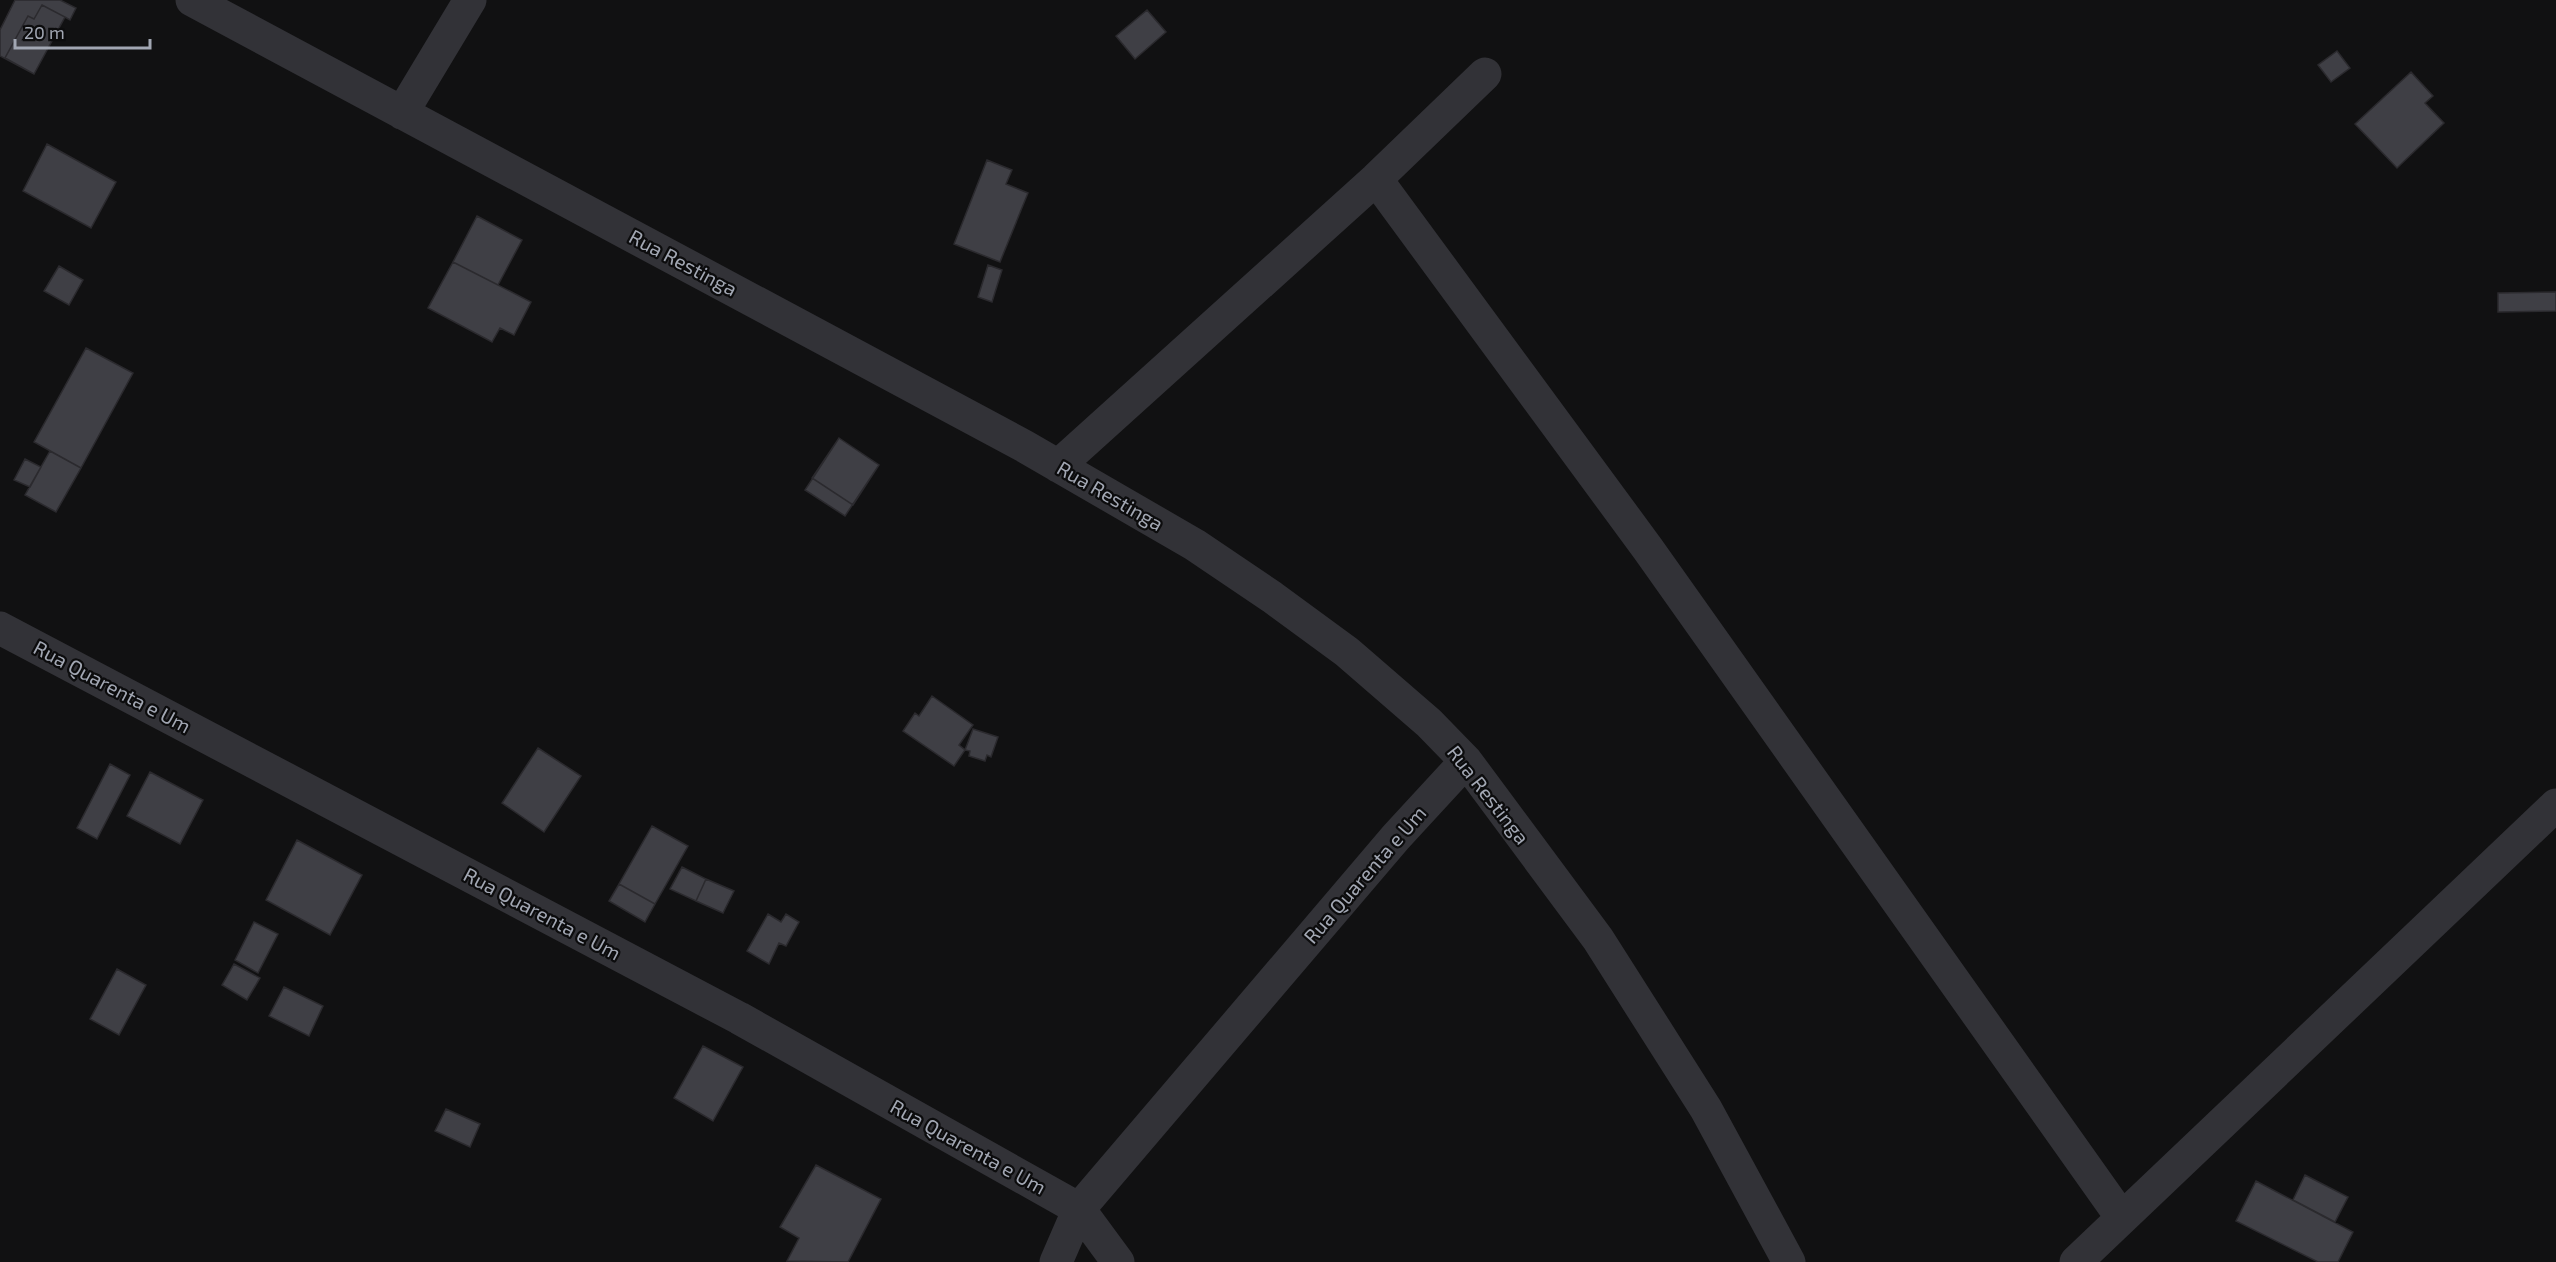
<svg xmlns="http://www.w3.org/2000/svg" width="2556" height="1262" viewBox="0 0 2556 1262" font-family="'Exo 2',sans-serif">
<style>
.building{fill:#3f3f45;stroke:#2b2a2e;stroke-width:1.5}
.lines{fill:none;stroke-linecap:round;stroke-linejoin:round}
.minor{stroke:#323237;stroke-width:33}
.labels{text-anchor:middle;stroke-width:4.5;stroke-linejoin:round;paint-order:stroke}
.street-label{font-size:20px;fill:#a2a7b3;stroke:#0c0c0d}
</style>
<rect width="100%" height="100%" fill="#111112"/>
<path class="building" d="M15,0H60L76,8L70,20L65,17L34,74L0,56V30Z
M42,5L65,17L34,74L5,58L28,16L34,19Z
M1147,10L1166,32L1135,59L1116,36Z
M2337,51L2350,68L2331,82L2318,65Z
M2411,72L2433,96L2425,103L2444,123L2397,168L2355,124Z
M47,144L116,182L91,228L23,191Z
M987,160L1012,170L1006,184L1028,193L1000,262L954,244Z
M477,216L522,240L498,285L453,262Z
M453,262L531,302L514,335L500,328L492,342L428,308Z
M988,265L1002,270L992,302L978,297Z
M59,266L83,280L69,305L44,291Z
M2556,292V311L2498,312V293Z
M86,348L133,373L81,468L34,442Z
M839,438L879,465L845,516L805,490Z
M839,438L879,465L853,505L812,478Z
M50,451L81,468L56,512L25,495Z
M25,459L41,467L30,487L14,480Z
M932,696L973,725L959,745L965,750L954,766L903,731L915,713L919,716Z
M973,729L998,737L991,757L987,755L985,761L969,756L970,751L965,750Z
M538,748L581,776L544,832L502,803Z
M110,764L130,775L97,839L77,828Z
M150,772L203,800L180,844L127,816Z
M652,826L688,846L655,904L619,884Z
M297,840L362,875L330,935L266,900Z
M682,867L706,879L696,901L670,889Z
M706,879L734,891L723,913L696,901Z
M619,884L655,904L645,922L609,901Z
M768,914L781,922L786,914L799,922L786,946L779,943L769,964L747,951Z
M254,922L278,934L258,973L235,960Z
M234,964L260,978L247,1000L222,985Z
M117,969L146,985L119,1035L90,1019Z
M284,987L323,1006L309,1036L269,1016Z
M703,1046L743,1067L713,1121L674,1098Z
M446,1109L480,1124L470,1147L435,1131Z
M816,1165L881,1199L848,1262L787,1261L799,1238L780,1227Z
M2305,1175L2348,1197L2335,1222L2293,1200Z
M2256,1181L2353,1232L2338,1262H2318L2236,1221Z"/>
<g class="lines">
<path class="minor" d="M192,0L1024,446L1195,545L1272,597L1347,652L1429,723L1466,761L1598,939L1706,1109L1789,1262
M402,113L470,0
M1376,179L1648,549L2122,1218
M1058,466L1376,179L1485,74
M0,628L739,1018L1079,1209L1118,1262
M1056,1262L1079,1209L1396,837L1466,761
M2076,1262L2556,805"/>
</g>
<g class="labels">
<g class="street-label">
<text transform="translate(683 263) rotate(28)" y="7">Rua Restinga</text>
<text transform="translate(1110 496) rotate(30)" y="7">Rua Restinga</text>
<text transform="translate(112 687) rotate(28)" y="7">Rua Quarenta e Um</text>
<text transform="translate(1488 795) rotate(52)" y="7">Rua Restinga</text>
<text transform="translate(1365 875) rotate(-49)" y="7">Rua Quarenta e Um</text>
<text transform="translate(542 914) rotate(28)" y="7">Rua Quarenta e Um</text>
<text transform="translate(968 1147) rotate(29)" y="7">Rua Quarenta e Um</text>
</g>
</g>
<path d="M15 39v9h135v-9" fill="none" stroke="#a2a7b3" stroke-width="3"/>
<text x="24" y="39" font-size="18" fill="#a2a7b3" stroke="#0c0c0d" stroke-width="4.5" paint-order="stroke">20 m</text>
</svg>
